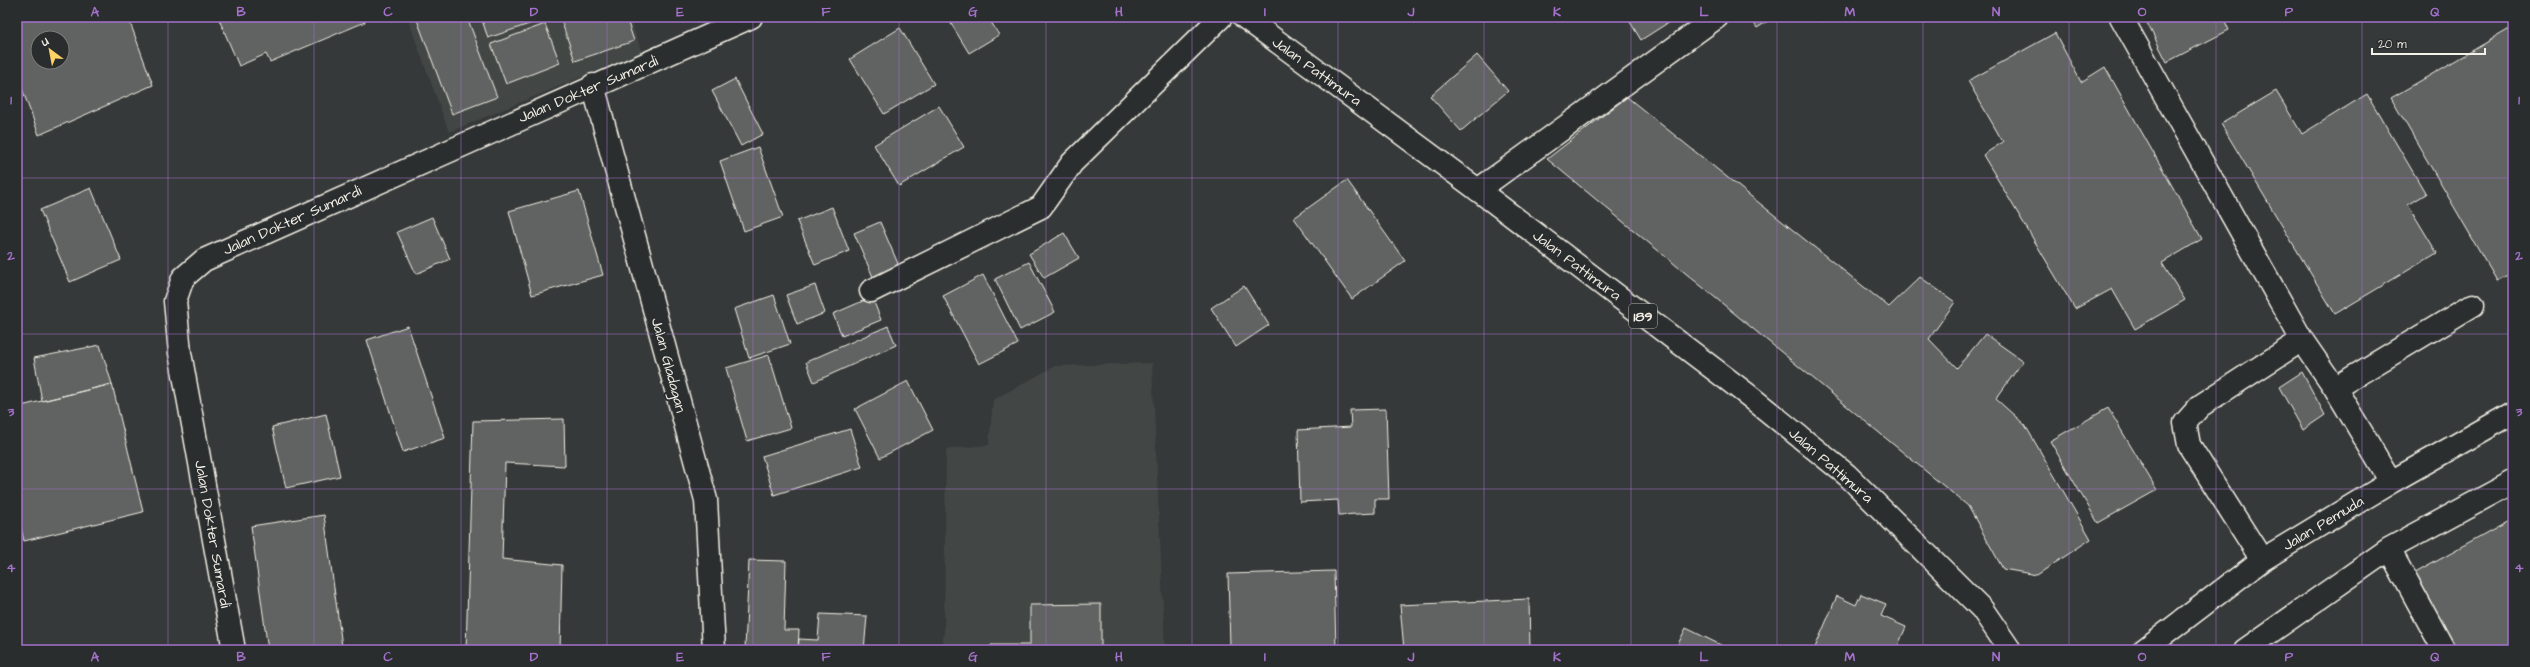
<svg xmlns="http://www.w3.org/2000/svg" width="2530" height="667" viewBox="0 0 2530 667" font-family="'Architects Daughter',sans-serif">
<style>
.built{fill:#434645}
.building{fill:#616362;stroke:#f4f1e8;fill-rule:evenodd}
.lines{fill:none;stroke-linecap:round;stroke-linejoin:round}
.minor-casing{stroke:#f4f1e8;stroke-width:25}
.major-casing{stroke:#f4f1e8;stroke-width:25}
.minor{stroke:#2a2d2e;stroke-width:22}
.major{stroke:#2a2d2e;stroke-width:22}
.grid{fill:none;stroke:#a571cd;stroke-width:1;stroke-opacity:0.55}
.labels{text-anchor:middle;stroke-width:4;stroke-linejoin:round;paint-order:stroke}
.shield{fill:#2a2d2e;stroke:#b7b6b0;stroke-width:1}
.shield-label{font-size:14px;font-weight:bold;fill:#f4f1e8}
.street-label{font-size:15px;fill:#f4f1e8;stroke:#2a2d2e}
.neatline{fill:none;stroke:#a571cd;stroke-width:1.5}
.grid-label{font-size:13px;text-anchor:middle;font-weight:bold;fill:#a571cd}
</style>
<rect width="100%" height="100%" fill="#363939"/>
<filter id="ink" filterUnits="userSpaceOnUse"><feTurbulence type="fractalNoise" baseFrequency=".025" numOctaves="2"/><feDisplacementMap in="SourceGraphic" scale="8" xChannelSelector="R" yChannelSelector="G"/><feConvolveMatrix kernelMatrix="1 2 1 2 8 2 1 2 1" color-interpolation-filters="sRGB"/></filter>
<g filter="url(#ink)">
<path class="built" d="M407,17H629L642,52L449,132Z
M1152,363L1165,650H941L944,632L946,449L989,445L993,400L1055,366Z"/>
<path class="building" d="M17,17H128L153,85L39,135L17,75ZM38,38H62V62H38Z
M218,17H363L365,22L270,62L266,54L239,66Z
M416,17H467L497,97L452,114Z
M481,17H550L488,38Z
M560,17H626L634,41L575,61Z
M947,17H988L999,35L969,53Z
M1627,17H1677L1641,40Z
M1750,17H1774L1757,28Z
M1818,17H1829L1821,22Z
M2144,17H2223L2229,30L2167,62Z
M545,24L560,63L506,84L491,44Z
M2513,27V272L2497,281L2391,98Z
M900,28L934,84L884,114L850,59Z
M2055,33L2081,82L2105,67L2202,239L2162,263L2185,300L2135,329L2112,289L2075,309L1983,155L2003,142L1968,81Z
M1477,55L1508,91L1461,131L1430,96Z
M735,79L763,134L741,146L712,91Z
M2276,91L2302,134L2367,94L2426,194L2408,205L2437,253L2335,314L2221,124Z
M1627,97L1889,307L1920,277L1955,302L1929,339L1957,368L1985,334L2023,361L1996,399L2025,425L2091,539L2037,575L2003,569L1968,506L1547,159Z
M939,106L964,147L899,186L874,145Z
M758,147L783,217L744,231L720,161Z
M1347,180L1405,261L1352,299L1294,218Z
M91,188L121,260L70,282L40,210Z
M579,191L603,275L532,295L509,211Z
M832,207L849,251L815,265L797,221Z
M432,217L450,259L416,274L397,232Z
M880,222L899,266L873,277L854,233Z
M1064,233L1079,258L1044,278L1029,254Z
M1029,262L1055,312L1020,330L995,279Z
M983,275L1018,344L979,364L943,296Z
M815,285L825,313L797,324L786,295Z
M1244,286L1269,325L1236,347L1211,308Z
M774,295L790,344L749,358L734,309Z
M872,297L881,320L842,336L833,314Z
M408,326L445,438L403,452L367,340Z
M888,326L896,345L814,382L806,362Z
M100,345L112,384L42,401L34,358Z
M769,355L791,428L747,441L726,368Z
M2302,372L2325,415L2303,430L2279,387Z
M908,381L933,430L880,458L855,409Z
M112,384L143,512L24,541L17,511V407Z
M2108,408L2157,490L2098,523L2050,441Z
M1386,409L1389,499H1375V513L1339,515L1338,500L1300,502L1298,430L1351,427L1350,410Z
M326,414L340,476L286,488L272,427Z
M564,419L565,466L505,463L502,559L562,565L560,650H466L473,421Z
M850,429L862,467L774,495L762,456Z
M324,515L342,646L316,650H268L251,526Z
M2513,519V650H2447L2408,577Z
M749,560L786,561L784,630H799L798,650L745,649Z
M1334,571L1336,650H1202V647L1230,646L1228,574Z
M1861,594L1886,604L1881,616L1906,627L1896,650H1814L1837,596L1856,605Z
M1529,599L1530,650H1404L1400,605Z
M1101,604V649L1139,650H991V645H1030V605Z
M820,614L867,616L864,650H798L799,639L818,640Z
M1686,628L1731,650H1675Z"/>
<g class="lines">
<defs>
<path id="minor" d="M2121,17L2302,340L2335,388L2391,482
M593,85L706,500L714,650
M1478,190L1717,17
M871,291L1041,207L1072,163L1221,17
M2335,388L2473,305
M2389,549L2444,650
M2262,560L2189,445L2185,423L2200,406L2302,340
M234,650L180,353L175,301L183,278L204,260L751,17
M2144,650L2262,560L2391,482L2513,413
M2245,650L2389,549L2513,482"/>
<path id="major" d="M1244,17L1478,190L1748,395L1847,475L1982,609L2010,650"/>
</defs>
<use href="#minor" class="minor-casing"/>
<use href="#major" class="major-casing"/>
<use href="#minor" class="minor"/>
<use href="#major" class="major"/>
</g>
</g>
<path class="grid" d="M168,17V650M314,17V650M461,17V650M607,17V650M753,17V650M899,17V650M1046,17V650M1192,17V650M1338,17V650M1484,17V650M1631,17V650M1777,17V650M1923,17V650M2069,17V650M2216,17V650M2362,17V650M17,178H2513M17,334H2513M17,489H2513"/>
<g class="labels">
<rect class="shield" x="1629" y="304" width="28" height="24" rx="3"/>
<g class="shield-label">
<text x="1643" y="321">189</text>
</g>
<g class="street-label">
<text transform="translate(1317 71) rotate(36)" y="5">Jalan Pattimura</text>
<text transform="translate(588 89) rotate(-23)" y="5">Jalan Dokter Sumardi</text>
<text transform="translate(292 220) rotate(-24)" y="5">Jalan Dokter Sumardi</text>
<text transform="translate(1577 265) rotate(37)" y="5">Jalan Pattimura</text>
<text transform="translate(669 365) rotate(75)" y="5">Jalan Gladagan</text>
<text transform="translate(1831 465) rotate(41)" y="5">Jalan Pattimura</text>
<text transform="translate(2323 523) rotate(-31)" y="5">Jalan Pemuda</text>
<text transform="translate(213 534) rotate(80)" y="5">Jalan Dokter Sumardi</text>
</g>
</g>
<rect width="2530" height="667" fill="none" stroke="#2a2d2e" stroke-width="44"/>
<g transform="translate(50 50) rotate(328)"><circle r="19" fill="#2a2d2e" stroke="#7b7b78"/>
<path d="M0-3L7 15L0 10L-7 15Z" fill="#ffd166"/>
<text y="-6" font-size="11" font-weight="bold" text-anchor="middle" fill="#f4f1e8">U</text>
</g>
<path d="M2372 48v6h113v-6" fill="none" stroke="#f4f1e8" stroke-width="2"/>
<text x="2378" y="48" font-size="12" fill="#f4f1e8" stroke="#2a2d2e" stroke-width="3" paint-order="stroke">20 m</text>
<rect x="22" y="22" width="2486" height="623" class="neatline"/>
<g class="grid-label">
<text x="95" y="16">A</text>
<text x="241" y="16">B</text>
<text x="388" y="16">C</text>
<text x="534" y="16">D</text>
<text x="680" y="16">E</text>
<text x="826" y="16">F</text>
<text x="973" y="16">G</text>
<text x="1119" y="16">H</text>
<text x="1265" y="16">I</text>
<text x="1411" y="16">J</text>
<text x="1557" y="16">K</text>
<text x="1704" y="16">L</text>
<text x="1850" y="16">M</text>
<text x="1996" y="16">N</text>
<text x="2142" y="16">O</text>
<text x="2289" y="16">P</text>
<text x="2435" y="16">Q</text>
<text x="11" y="104">1</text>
<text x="2519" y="104">1</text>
<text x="11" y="260">2</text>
<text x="2519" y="260">2</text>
<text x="11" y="416">3</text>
<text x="2519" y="416">3</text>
<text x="11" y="572">4</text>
<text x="2519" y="572">4</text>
<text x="95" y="661">A</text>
<text x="241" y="661">B</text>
<text x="388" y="661">C</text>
<text x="534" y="661">D</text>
<text x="680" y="661">E</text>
<text x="826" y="661">F</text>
<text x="973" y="661">G</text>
<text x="1119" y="661">H</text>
<text x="1265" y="661">I</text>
<text x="1411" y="661">J</text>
<text x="1557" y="661">K</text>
<text x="1704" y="661">L</text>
<text x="1850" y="661">M</text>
<text x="1996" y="661">N</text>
<text x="2142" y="661">O</text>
<text x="2289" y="661">P</text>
<text x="2435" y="661">Q</text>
</g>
</svg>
